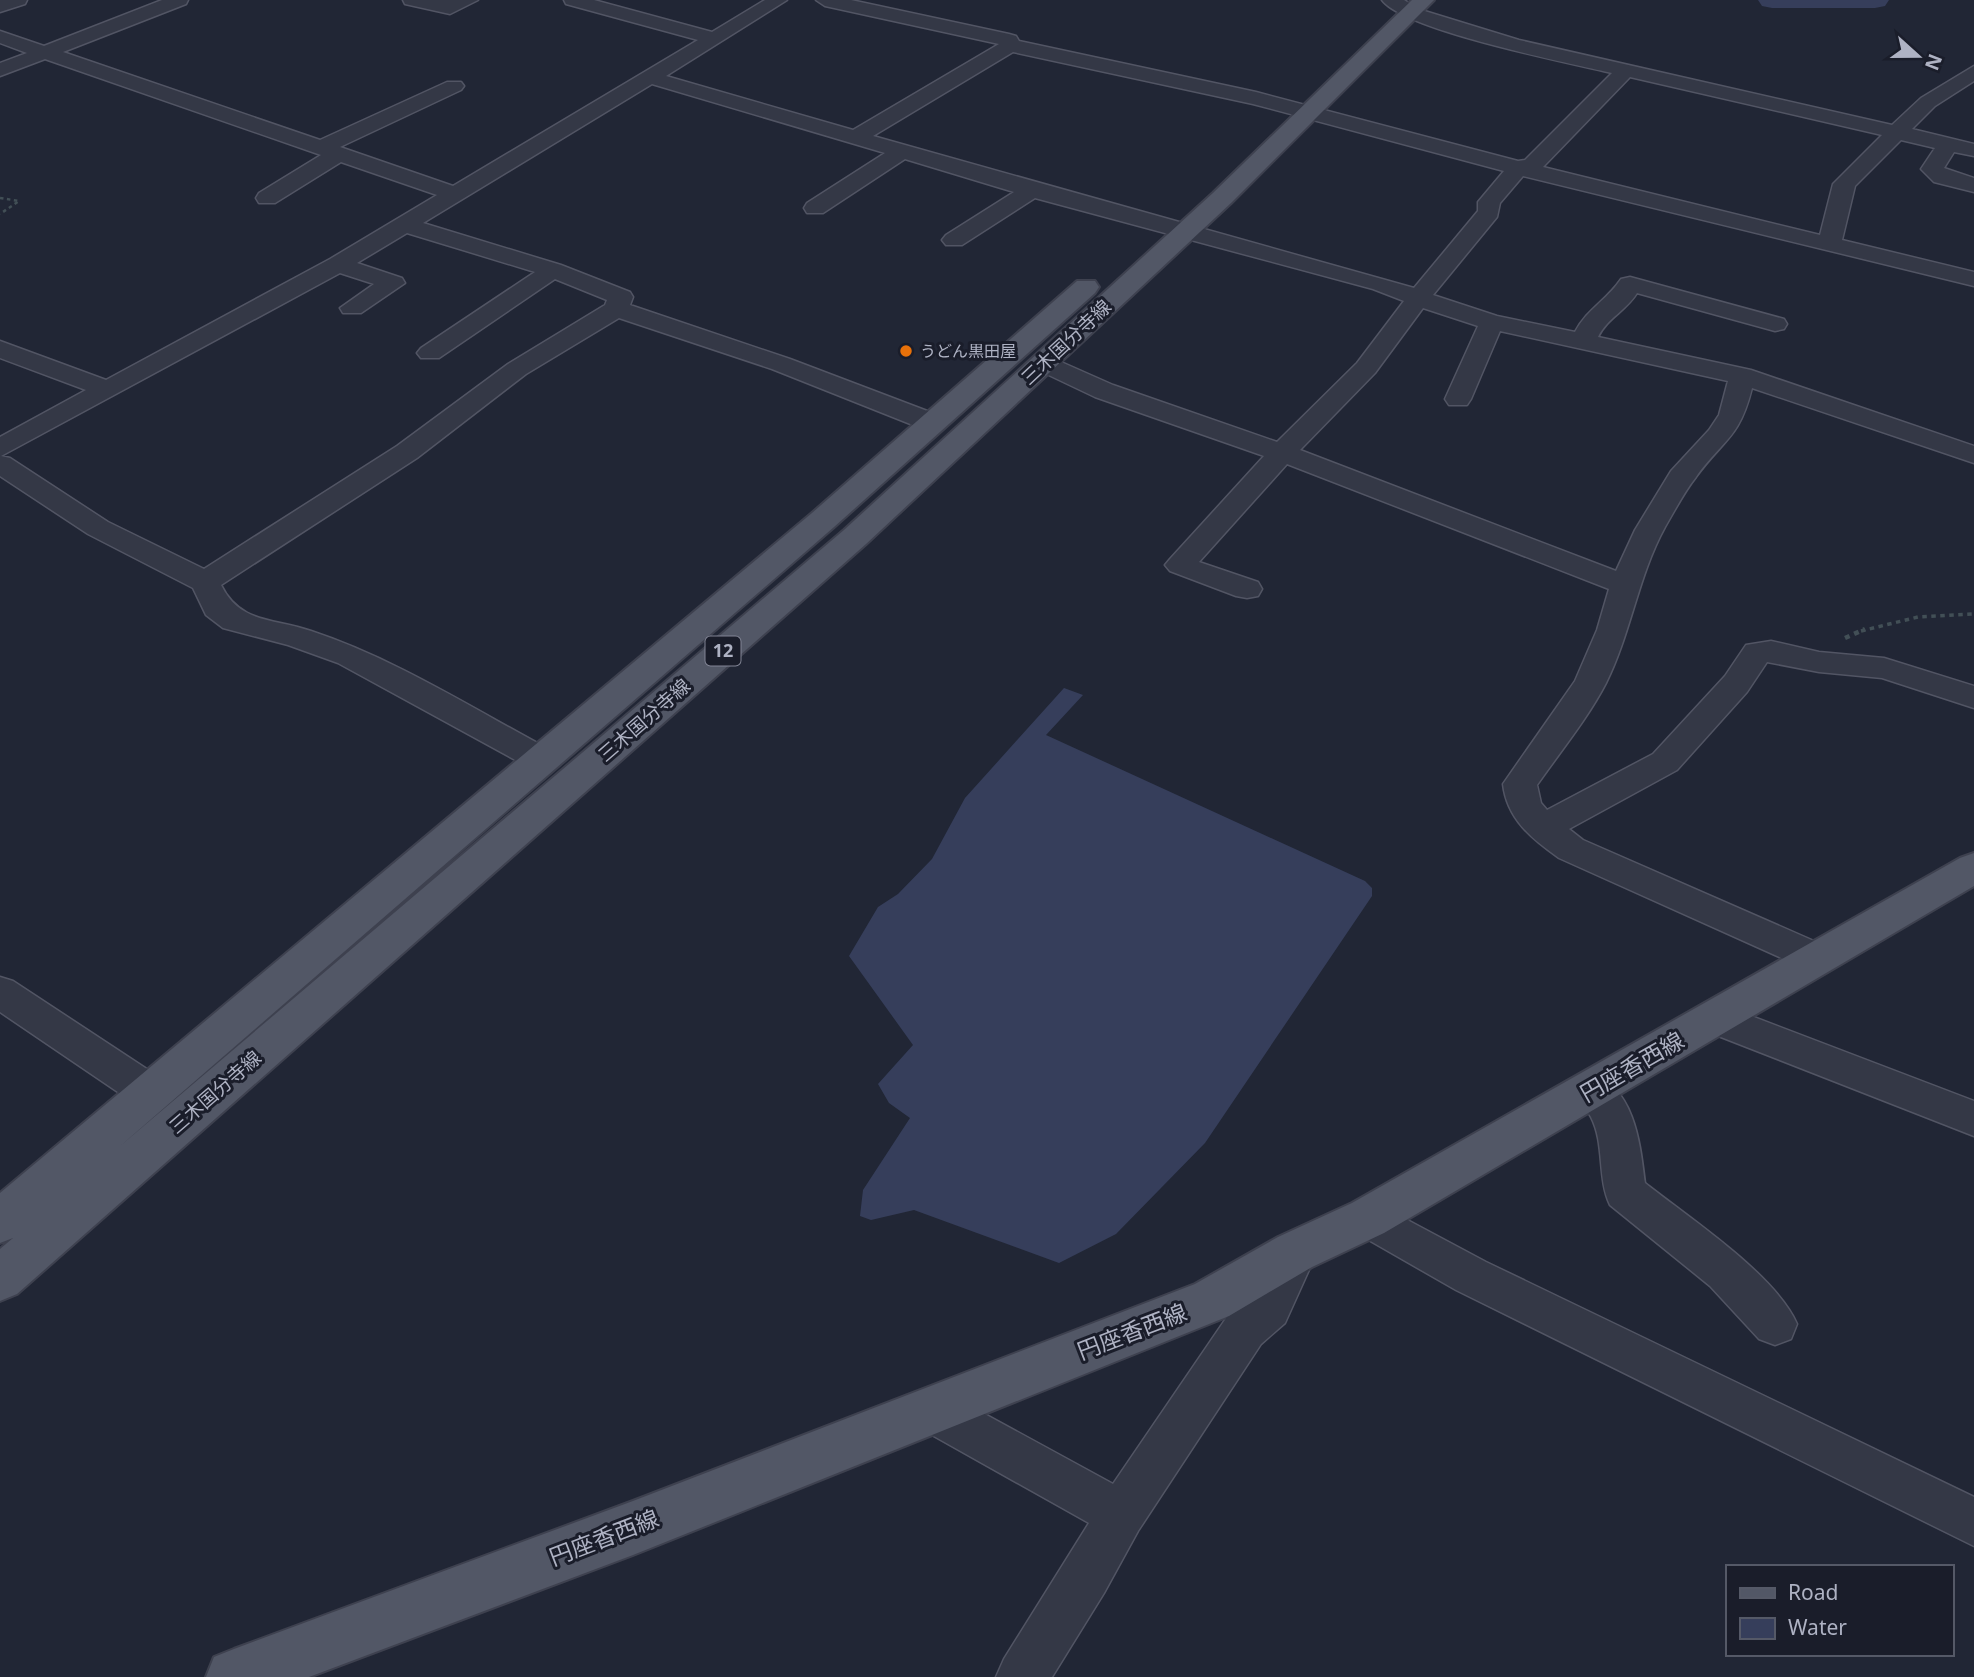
<svg xmlns="http://www.w3.org/2000/svg" width="1974" height="1677" viewBox="0 0 1974 1677" font-family="'Noto Sans','Noto Sans JP',sans-serif">
<style>
.water{fill:#363e5b}
.lines{fill:none;stroke-linecap:round;stroke-linejoin:round}
.river{fill:#363e5b;fill-rule:evenodd}
.minor-casing{stroke:#525564;stroke-width:3}
.major-casing{stroke:#3e414f;stroke-width:4}
.path-far2{stroke:#424f56;stroke-width:2.5;stroke-dasharray:3.5 3.5;stroke-linecap:butt}
.path-far1{stroke:#424f56;stroke-width:3.5;stroke-dasharray:4.5 4.5;stroke-linecap:butt}
.path{stroke:#424f56;stroke-width:4.5;stroke-dasharray:5 5;stroke-linecap:butt}
.minor{fill:#343846;fill-rule:evenodd}
.major{fill:#525766;fill-rule:evenodd}
.food-dot{fill:#e8710a;stroke:#1a1d2a;stroke-width:2.5}
.labels{text-anchor:middle;stroke-width:6;stroke-linejoin:round;paint-order:stroke}
.far-poi-label{font-size:16px;fill:#aeb2c3;stroke:#1a1d2a;text-anchor:start}
.shield{fill:#1a1d2a;stroke:#828595;stroke-width:2}
.shield-label{font-size:18px;font-weight:bold;fill:#aeb2c3}
.street-label{font-size:19px;fill:#aeb2c3;stroke:#1a1d2a}
.near-street-label{font-size:23px;fill:#aeb2c3;stroke:#1a1d2a}
</style>
<rect width="100%" height="100%" fill="#212635"/>
<path class="water" d="M1064,688L1083,695L1046,735L1365,881L1372,888V896L1205,1143L1116,1234L1059,1263L914,1210L871,1220L860,1216L863,1190L910,1118L889,1103L878,1084L913,1045L849,956L878,907L898,894L932,859L965,798Z"/>
<g class="lines">
<path class="river" d="M1758,0H1889L1885,6L1875,8H1772L1762,6Z"/>
<defs>
<path id="minor" d="M0,0H27L25,4L0,12Z
M162,0H188L186,4L63,52L320,140L447,82H461L464,86L461,90L340,147L453,186L698,40L566,4L564,0H594L712,32L765,0H787L666,76L853,130L999,44L825,6L816,0H851L1009,34L1016,36L1019,41L1256,92L1518,161L1525,160L1612,73C1569,63 1404,30 1382,0H1404L1418,9L1519,40L1892,125L1921,98L1974,66V81L1935,106L1912,129L1974,144V156L1954,152L1944,168L1974,178V192L1934,182L1921,169L1935,148L1901,140L1855,186L1842,240L1974,272V286L1523,176L1500,203L1497,217L1433,295L1497,316L1575,332C1588,308 1605,302 1621,279L1630,277L1784,319L1787,324L1784,329L1775,331L1637,293C1626,311 1607,318 1598,337L1751,370L1974,446V463L1752,388C1739,440 1723,439 1696,477C1684,492 1675,510 1665,527C1638,576 1631,633 1606,683C1588,718 1560,752 1537,785L1541,803L1547,810L1653,754L1725,676L1746,645L1771,641L1819,652L1884,658L1974,686V708L1882,678L1819,672L1767,662L1747,692L1677,770L1569,829L1583,840L1832,949L1838,959L1832,969L1819,974L1806,969L1559,858C1532,839 1507,819 1503,784L1575,681L1597,630L1609,589L1287,464L1199,562L1258,582L1262,589L1258,596L1247,598L1236,596L1170,571L1165,565L1170,559L1264,456L1095,397L1034,368L1030,363L1034,358H1052L1113,385L1277,442L1357,363L1404,301L1373,289L1035,198L962,245H946L942,240L946,235L1014,192L905,159L823,213H807L804,208L807,203L885,153L652,84L423,223L561,265L630,292L633,297L630,305L790,359L943,417L946,423L943,429H923L772,369L619,318L526,374L417,458L221,585C240,624 274,618 311,631C396,659 475,710 554,752L559,760L554,768L542,772L530,768L338,663L288,645L223,628L206,615L193,588L88,534L0,476V437L86,390L0,358V341L106,380L330,259L437,195L341,162L275,203H259L256,198L259,193L321,155L45,59L0,76V63L27,53L0,43V31L44,46ZM1013,52L1253,104L1504,171L1478,202V211L1414,288L873,136ZM1630,77L1882,135L1833,184L1820,235L1543,167ZM407,233L535,272L421,348L417,353L421,358H439L555,279L607,300L605,305L508,364L397,446L204,569L108,522L10,458L1,456L340,273L374,284L340,308L343,313H361L405,283L402,278L357,263ZM1423,308L1478,326L1445,399L1449,405H1467L1471,399L1500,331L1728,381L1719,415L1709,430L1671,471L1635,530L1616,571L1300,450L1375,373Z
M403,0H478L450,14L405,4Z
M0,977L13,981L165,1081L171,1093L165,1105L151,1110L137,1105L0,1012Z
M1717,1003L1974,1101V1136L1703,1030L1698,1019L1703,1008Z
M1591,1073C1635,1089 1640,1143 1645,1183C1689,1218 1775,1274 1797,1324L1791,1339L1775,1345L1759,1339L1710,1286L1610,1205C1597,1178 1605,1144 1591,1117C1586,1107 1576,1101 1571,1090L1577,1078Z
M1368,1199L1486,1262L1974,1497V1546L1456,1290L1353,1231L1347,1218L1353,1205Z
M1295,1233L1310,1238L1317,1252L1285,1323L1261,1344L1138,1531L1104,1593L1052,1677H996L1004,1659L1089,1523L916,1426L909,1410L916,1394L932,1388L948,1394L1113,1484L1229,1314L1253,1295L1280,1238Z"/>
<path id="major" d="M1412,0H1434L1231,203L866,544L17,1294L0,1301V1249L13,1238L0,1243V1193L812,513L1077,281H1095L1099,287L1095,293L834,527L119,1147L844,530L1213,193Z
M1974,853V886L1384,1233L1312,1267L1229,1316L633,1555L309,1677H206L214,1657L234,1649L633,1501L1195,1284L1278,1237L1352,1203L1960,858Z"/>
</defs>
<use href="#minor" class="minor-casing"/>
<use href="#major" class="major-casing"/>
<path class="path-far2" d="M0,198L19,201L0,214"/>
<path class="path-far1" d="M1861,631L1918,617L1974,614"/>
<path class="path" d="M1845,638L1865,629"/>
<use href="#minor" class="minor"/>
<use href="#major" class="major"/>
</g>
<circle class="food-dot" cx="906" cy="351" r="7"/>
<g class="labels">
<g class="far-poi-label">
<text x="920" y="357">うどん黒田屋</text>
</g>
<rect class="shield" x="705.5" y="636.5" width="35" height="29" rx="5"/>
<g class="shield-label">
<text x="723" y="657">12</text>
</g>
<g class="street-label">
<text transform="translate(1066 342) rotate(-43)" y="7">三木国分寺線</text>
<text transform="translate(644 720) rotate(-41)" y="7">三木国分寺線</text>
<text transform="translate(215 1092) rotate(-41)" y="7">三木国分寺線</text>
</g>
<g class="near-street-label">
<text transform="translate(1632 1067) rotate(-30)" y="8">円座香西線</text>
<text transform="translate(1132 1332) rotate(-21)" y="8">円座香西線</text>
<text transform="translate(604 1538) rotate(-21)" y="8">円座香西線</text>
</g>
</g>
<rect x="1726" y="1565" width="228" height="91" fill="#1a1d2a" stroke="#555967" stroke-width="2"/>
<rect x="1740" y="1588" width="35" height="10" fill="#525766" stroke="#555967" stroke-width="2"/>
<text x="1788" y="1600" font-size="21" fill="#aeb2c3">Road</text>
<rect x="1740" y="1618" width="35" height="21" fill="#363e5b" stroke="#555967" stroke-width="2"/>
<text x="1788" y="1635" font-size="21" fill="#aeb2c3">Water</text>
<g transform="translate(1918 56) rotate(111)" stroke="#1a1d2a" stroke-width="5" paint-order="stroke">
<path d="M0-5L12 26L0 18L-12 26Z" fill="#aeb2c3"/>
<text y="-10" font-size="19" font-weight="bold" text-anchor="middle" fill="#aeb2c3">N</text>
</g>
</svg>
